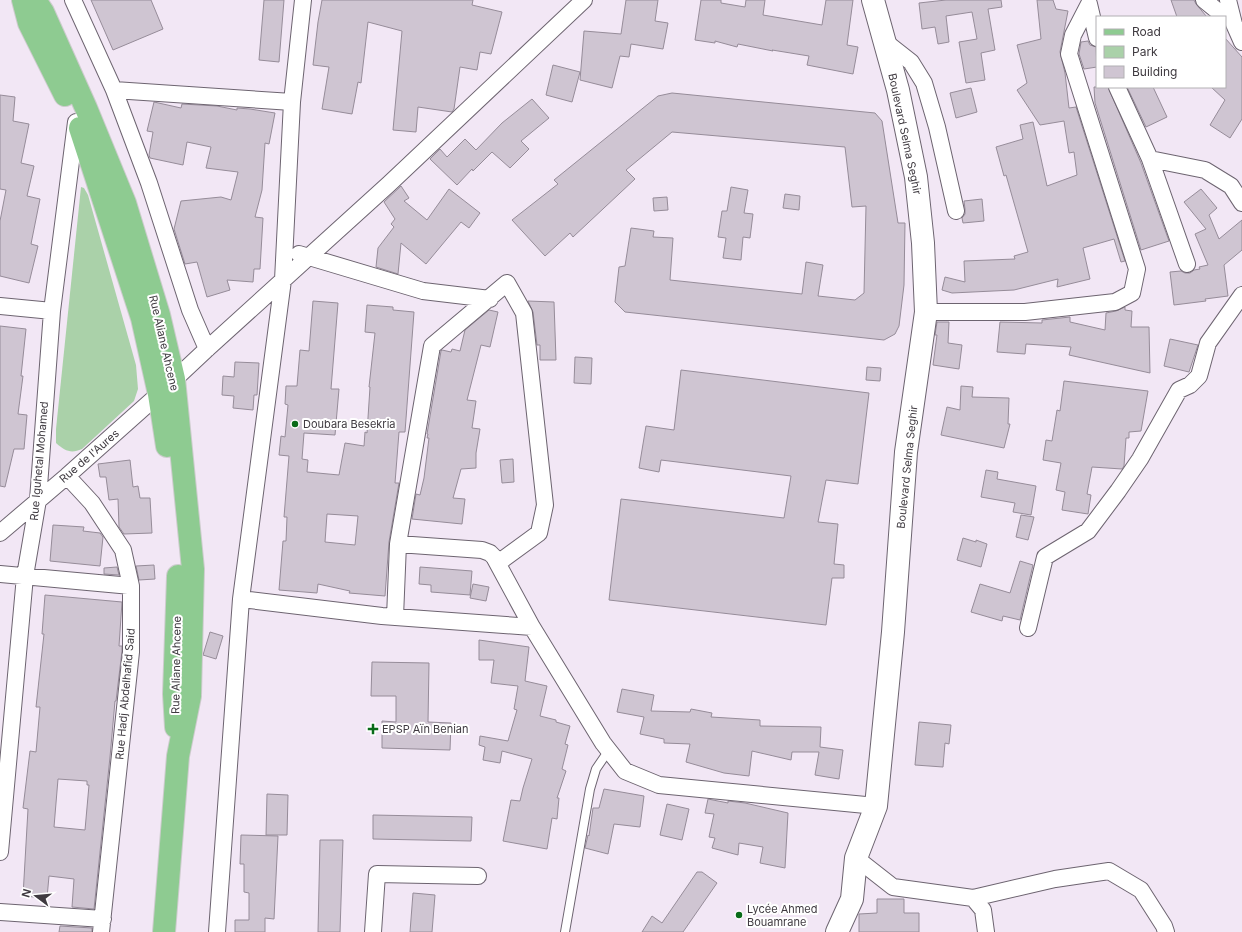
<svg xmlns="http://www.w3.org/2000/svg" width="1242" height="932" viewBox="0 0 1242 932" font-family="Inter,sans-serif">
<style>
.green{fill:#aad1a9}
.building{fill:#cfc5d2;stroke:#968c99;fill-rule:evenodd}
.lines{fill:none;stroke-linecap:round;stroke-linejoin:round}
.lane-casing{stroke:#6d6470;stroke-width:10}
.street-casing{stroke:#6d6470;stroke-width:18}
.secondary-casing{stroke:#6d6470;stroke-width:24}
.primary-casing{stroke:#cdcccd;stroke-width:24}
.lane{stroke:#fff;stroke-width:8}
.street{stroke:#fff;stroke-width:16}
.secondary{stroke:#fff;stroke-width:22}
.primary{stroke:#8ecb91;stroke-width:22}
.poi-dot{fill:#086b18;stroke:#fff;stroke-width:1.5}
.labels{text-anchor:middle;stroke-width:4;stroke-linejoin:round;paint-order:stroke}
.street-label{font-size:11px;fill:#3f3a40;stroke:#fff}
.poi-label{font-size:11px;fill:#3f3a40;stroke:#fff;text-anchor:start}
</style>
<rect width="100%" height="100%" fill="#f2e7f5"/>
<path class="green" d="M81,187L84,188L88,195L136,365L138,389L134,401L82,449C71,454 65,451 56,443V429Z"/>
<path class="building" d="M91,0H151L163,29L113,50Z
M264,0H284L279,62L259,60Z
M322,0H473L472,5L502,12L491,54L480,52L477,70L460,67L454,109L452,112L418,107L416,132L393,130L402,31L368,22L361,83L358,82L352,114L322,109L329,67L313,65L318,22Z
M626,0H658L655,21L668,23L663,49L631,44L629,57L620,56L612,88L580,80L584,31L621,34Z
M701,0H721V3L745,7L746,0H765L763,15L822,25L826,0H853L847,45L858,47L853,74L807,65L809,56L772,50L773,51L738,44L737,47L715,41V43L695,40Z
M946,0H1001L1002,7L988,9L995,50L981,53L985,80L966,83L959,42L977,39L972,12L946,16L949,42L938,44L935,27L922,29L919,3Z
M1037,0H1053L1056,9L1068,11L1060,52L1065,73L1069,108L1076,107L1125,261L1121,262L1114,239L1083,248L1090,279L1057,287L1058,279L1014,290L952,293L942,290L945,277L965,282L964,261L1015,259L1014,256L1028,252L1006,175L1004,176L996,147L1023,139L1020,125L1033,122L1047,186L1077,175L1074,152L1069,153L1064,121L1040,125L1017,90L1027,83L1017,45L1041,39Z
M1171,0H1194L1196,4L1207,17H1177Z
M1225,38L1242,57V119L1230,138L1210,125L1225,100L1211,87H1225Z
M1088,41L1090,45L1096,47L1097,67L1084,69L1079,54L1081,42Z
M553,65L580,72L572,102L546,95Z
M1094,87H1108L1141,163L1169,241L1141,250L1095,103Z
M1127,87H1153L1167,117L1146,127Z
M971,88L977,112L956,118L950,93Z
M672,93L875,113L882,121L898,223H905L904,285L899,326L895,334L884,340L625,312L615,302L619,267L625,266L631,228L654,231L653,237L673,238L670,280L802,294L806,262L823,265L818,296L855,300L864,293L866,206L852,207L845,147L672,132L626,170L635,179L573,237L570,233L545,256L512,220L558,184L554,180L658,96Z
M0,95L15,97L13,121L29,124L21,163L34,166L27,196L40,199L31,244L38,246L29,283L0,276V221L6,190L0,189Z
M532,99L549,118L521,141L529,149L510,168L492,152L473,171L472,169L457,185L430,159L440,149L447,157L465,139L476,150L502,123Z
M154,102L181,108L182,104L217,106L237,110V108L250,109L275,113L269,144L265,143L262,190L255,217L263,218L260,269H254L253,282L227,280L230,290L207,297L197,262L185,264L174,229L181,201L221,197L231,200L238,172L206,168L211,147L187,142L183,165L150,158L149,155L153,132L147,131Z
M401,186L409,198L404,201L427,220L449,189L480,213L469,228L461,222L426,264L401,243L398,274L376,267L378,248L394,227L391,224L395,219L384,202Z
M731,187L748,190L744,213L753,214L750,238L743,237L741,260L723,258L726,238L718,237L722,211H727Z
M1201,189L1217,208L1209,215L1219,239L1242,220V250L1224,265L1228,296L1205,299L1206,301L1174,305L1170,272L1181,271L1185,273H1190L1194,270L1200,269L1199,267L1208,265L1195,234L1206,229L1184,202Z
M785,194L800,196L799,210L783,208Z
M667,197L668,210L654,211L653,198Z
M982,199L984,221L963,223L962,218L965,214V209L964,201Z
M313,301L338,303L331,389H339L335,435L304,433L302,459L308,460L307,472L339,475L345,443L364,446L365,432L367,433L370,387H369L375,333L365,332L367,305L393,307V310L414,312L405,432H399L395,483H399L389,542L385,596L349,593L350,591L318,584L317,593L279,590L283,541H286L287,517H284L289,456L279,455L281,436L285,437L288,405L285,404L286,386H297L300,350L309,351ZM327,514L358,516L355,545L325,542Z
M528,301L554,302L556,360H540V345H537L533,312Z
M1125,307V310L1132,311L1131,327H1149L1150,373L1069,355L1071,347L1026,344L1025,354L997,352L1000,322L1042,323V320L1070,317V322L1105,330L1106,313L1116,311Z
M489,310L498,312L490,347L481,345L467,400L476,401L472,428L480,429L476,453V468L461,469L453,498L465,499L462,524L412,519L416,494L420,495L424,478L429,438H427L428,434H427L441,351L442,350L451,352L452,349L460,351L465,330Z
M937,322H949L948,343L962,345L959,369L933,365L937,335H935Z
M0,326L26,329L21,376H23L18,414L27,415L24,449H14L5,487L0,486Z
M1170,339L1198,345L1189,372L1164,366Z
M575,357L592,358L591,384L574,383Z
M235,362L259,363L257,395H254L253,410L233,408L234,396L222,395L223,376L234,377Z
M867,367L881,368L880,381L866,380Z
M681,370L869,393L858,484L826,480L818,522L838,524L834,564L844,565V578H832L826,625L609,600L621,499L784,518L791,476L661,460L659,472L639,468L646,426L674,430Z
M1064,381L1148,391L1141,431L1129,432V438H1126L1124,466L1122,469L1092,467L1087,494L1091,495L1088,514L1062,510L1065,492L1056,490L1061,463L1043,460L1046,440L1052,441L1057,410L1060,411Z
M961,386L973,387L972,397L1009,398L1008,424H1010L1004,448L941,435L947,407L960,410Z
M513,459L514,482L502,483L500,460Z
M130,460L133,487L138,486L140,498H150L152,533L124,534L119,527L118,499L109,500L106,477H100L98,464Z
M986,470L998,472L997,479L1036,486L1031,515L1013,512L1015,503L981,497Z
M1021,515L1034,517L1028,540L1016,537Z
M53,525L84,527L83,531L100,533L103,537L100,566L50,561Z
M963,538L976,542V540L987,544L981,567L957,560Z
M1020,561L1033,565L1020,620L1003,616L1002,621L971,612L980,584L1010,593Z
M154,565L155,579L139,580L136,566Z
M117,567L119,575L104,574V568Z
M420,567L472,571L470,595L431,592V585L419,584Z
M473,584L489,587L486,601L470,598Z
M45,595L122,602L119,646H122V651L116,701H115L110,757L94,909L72,907L74,879L49,876L47,898L23,896L28,809L23,808L30,751L36,752L40,707H36L44,634H42ZM58,779L87,781V785H89L85,830L54,827Z
M210,632L223,636L216,659L203,655Z
M479,640L529,647L525,681L547,686L540,716L556,720V722L570,726L565,744L568,745L562,769L566,771L557,798H559L557,819L552,818L547,849L503,841L511,800L520,801L523,788L532,759L502,751L500,763L483,760L485,747L479,745L480,736L508,741L517,710L514,709L518,686L491,683L494,660H479Z
M372,662L429,663L428,722L451,723L450,750L382,748V721L396,722V696H371Z
M622,689L654,695L651,711L690,712L691,709L712,713L711,717L760,720V726L821,727L820,747L843,750L839,779L815,775L819,752H792L791,760L752,751L749,776L724,773L686,762L690,744L664,743V739L640,734L644,717L617,712Z
M919,722L951,725L949,744L945,743L943,767L915,765Z
M604,789L644,796L640,827L614,824L608,854L585,848L588,835L589,836L593,808H599Z
M267,794L288,795L287,835H266Z
M708,799L728,803V801L745,803L788,813L785,868L760,863L763,847L739,843L738,855L712,848L715,838L709,837L714,814L705,813Z
M667,804L689,809L682,840L660,835Z
M373,815L472,817L471,841L373,839Z
M241,835L278,836L274,919L265,918V932H235V920H249V893L244,892V864H240Z
M320,840H343L340,932H318Z
M697,872H702L717,883L683,932H642L652,916L662,923Z
M413,893L435,895L432,932H410Z
M877,899H904V913H919V932H859V914L877,913Z
M60,926L92,928V932H59Z"/>
<g class="lines">
<defs>
<path id="lane" d="M565,932L590,789L596,769L609,750"/>
<path id="street" d="M73,0L114,90L149,183L190,310L207,349
M1204,0L1225,17
M1228,0L1234,24L1242,42
M883,40L911,62L924,83L937,127L956,211
M1117,87L1150,159L1187,264
M114,90L292,102
M1150,159L1205,170L1231,186L1242,203
M299,254L423,291L490,299
M0,306L52,311
M926,312H1025L1115,302L1132,293L1137,269L1069,54L1073,35L1089,4L1097,38
M67,476L92,503L123,550L131,586V652L101,932
M0,533L67,476L159,394L207,349L389,184L584,0
M398,544L482,550L490,553L494,557L532,627L603,743L625,771L659,785L876,806
M0,574L131,586
M241,599L382,616L532,627
M395,617L398,544L432,346L507,283L524,313L545,505L539,533L498,563
M1028,628L1045,557L1088,531L1118,491L1140,459L1179,390L1190,385L1199,376L1208,343L1242,295
M0,852L25,576L38,500L52,311L76,122
M856,858L893,887L973,898L983,910L986,932
M973,898L1055,879L1109,871L1141,890L1164,926L1166,932
M0,912L103,919
M217,932L241,599L283,280L292,102L303,0
M373,932L377,874L478,876"/>
<path id="secondary" d="M837,932L852,899L856,858L876,806L893,632L906,452L926,312L923,243L916,177L898,90L873,0"/>
<path id="primary" d="M23,0L29,23L65,95
M35,0L43,12L86,108L125,203L159,315L174,379L193,569L190,696L178,756L164,932
M80,128L142,318L159,394L167,446
M176,727L174,694L178,576"/>
</defs>
<use href="#lane" class="lane-casing"/>
<use href="#street" class="street-casing"/>
<use href="#secondary" class="secondary-casing"/>
<use href="#primary" class="primary-casing"/>
<use href="#lane" class="lane"/>
<use href="#street" class="street"/>
<use href="#secondary" class="secondary"/>
<use href="#primary" class="primary"/>
</g>
<g class="poi-dot">
<circle cx="295" cy="424" r="4"/>
<path d="M371 723h4v4h4v4h-4v4h-4v-4h-4v-4h4z"/>
<circle cx="739" cy="915" r="4"/>
</g>
<g class="labels">
<g class="street-label">
<text transform="translate(905 134) rotate(78)" y="4">Boulevard Selma Seghir</text>
<text transform="translate(164 343) rotate(77)" y="4">Rue Aliane Ahcene</text>
<text transform="translate(89 456) rotate(-41)" y="4">Rue de l'Aures</text>
<text transform="translate(39 461) rotate(-85)" y="4">Rue Iguhetal Mohamed</text>
<text transform="translate(907 467) rotate(-84)" y="4">Boulevard Selma Seghir</text>
<text transform="translate(176 665) rotate(-89)" y="4">Rue Aliane Ahcene</text>
<text transform="translate(125 694) rotate(-85)" y="4">Rue Hadj Abdelhafid Said</text>
</g>
<g class="poi-label">
<text x="303" y="428">Doubara Besekria</text>
<text x="382" y="733">EPSP Aïn Benian</text>
<text x="747" y="913">Lycée Ahmed<tspan x="747" dy="13">Bouamrane</tspan></text>
</g>
</g>
<rect x="1096" y="16" width="130" height="72" fill="#ffffff" stroke="#b2b0b3"/>
<rect x="1104" y="29" width="20" height="6" fill="#8ecb91" stroke="#b2b0b3"/>
<text x="1132" y="36" font-size="12" fill="#3f3a40">Road</text>
<rect x="1104" y="46" width="20" height="12" fill="#aad1a9" stroke="#b2b0b3"/>
<text x="1132" y="56" font-size="12" fill="#3f3a40">Park</text>
<rect x="1104" y="66" width="20" height="12" fill="#cfc5d2" stroke="#b2b0b3"/>
<text x="1132" y="76" font-size="12" fill="#3f3a40">Building</text>
<g transform="translate(36 896) rotate(286)" stroke="#ffffff" stroke-width="3" paint-order="stroke">
<path d="M0-3L7 15L0 10L-7 15Z" fill="#3f3a40"/>
<text y="-6" font-size="11" font-weight="bold" text-anchor="middle" fill="#3f3a40">N</text>
</g>
</svg>
